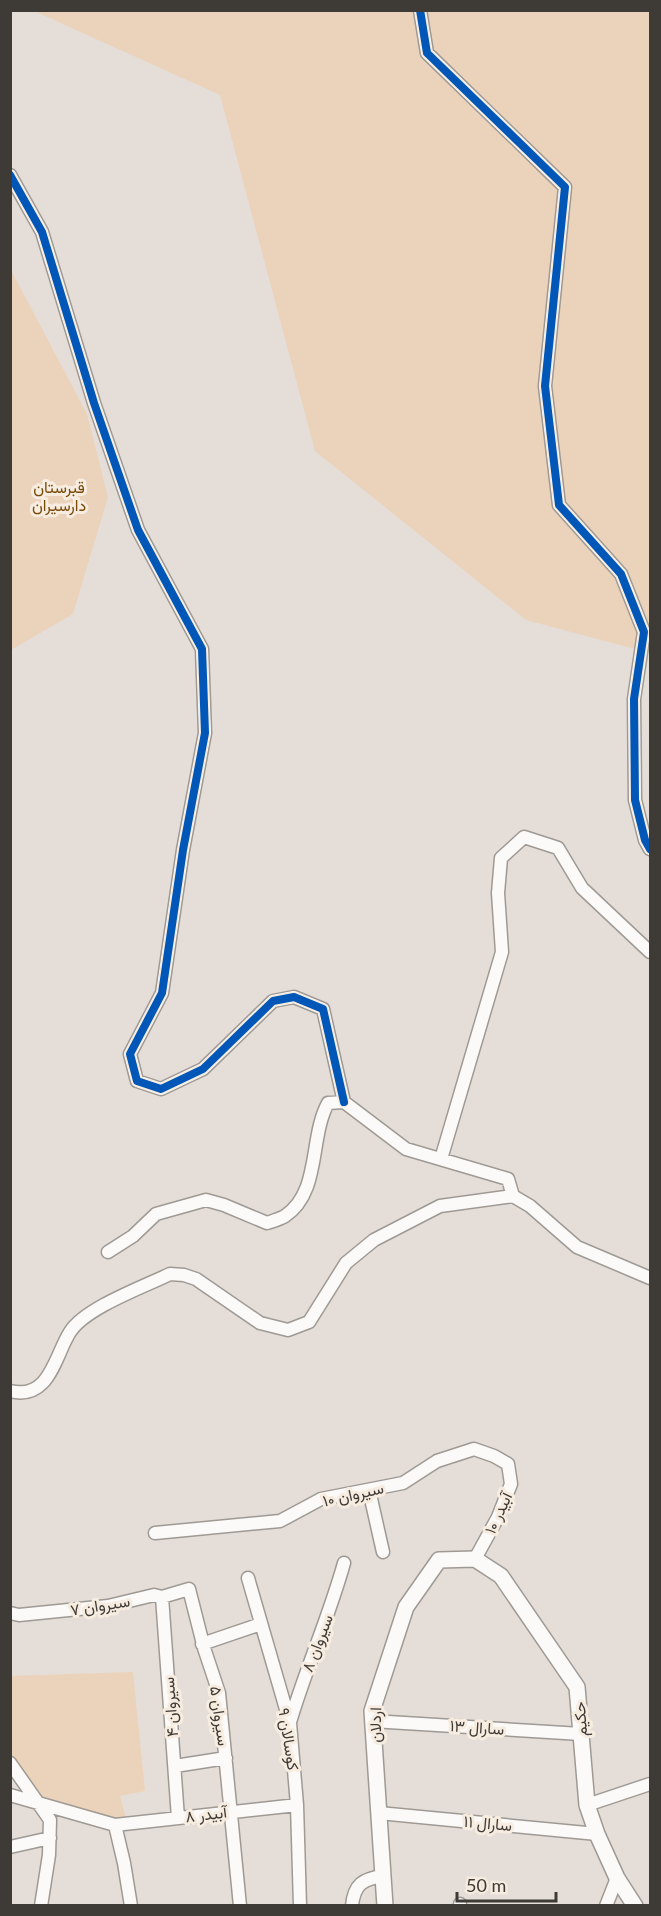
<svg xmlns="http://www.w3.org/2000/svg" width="661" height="1916" viewBox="0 0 661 1916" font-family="Lato,Vazirmatn,sans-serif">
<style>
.green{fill:#ead2bb}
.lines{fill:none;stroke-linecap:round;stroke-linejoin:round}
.minor-casing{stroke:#9f9994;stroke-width:15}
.tertiary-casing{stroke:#9f9994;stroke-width:18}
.minor{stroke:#fbfaf9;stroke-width:12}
.tertiary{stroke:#fbfaf9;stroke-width:15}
.cycleway-casing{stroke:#f7ece0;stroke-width:11}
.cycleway{stroke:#0057b8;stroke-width:8}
.labels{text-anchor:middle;stroke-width:6;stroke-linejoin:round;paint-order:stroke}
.park-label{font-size:16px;fill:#774907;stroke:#f7ece0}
.street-label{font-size:16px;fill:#3e3a35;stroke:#f7ece0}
</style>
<rect width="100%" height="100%" fill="#e5ded8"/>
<path class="green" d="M34,11H650V653L526,620L315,451L220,95Z
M11,270L87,414L108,497L73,614L11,650Z
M133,1672L145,1791L120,1796L126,1818L112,1820L35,1797L11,1760L10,1676Z"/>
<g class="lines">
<defs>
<path id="minor" d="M420,10L427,53L565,187L545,386L559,505L621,574L644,632L634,699L635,800L645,840L650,849
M10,175L42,232L94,403L138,530L202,649L205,733L183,850L162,993L130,1054L137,1081L161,1089L203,1069L273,1001L294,997L323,1009L344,1102
M441,1159L502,952L498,893L501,858L524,837L558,848L582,888L650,952
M108,1252L133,1236L156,1214L206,1200L224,1205L267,1223C273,1221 280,1219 285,1216C321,1192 309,1138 328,1103L344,1102L406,1149L508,1179L513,1196
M10,1391C50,1401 55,1355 70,1332C85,1308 143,1287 170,1274L184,1275L196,1279L260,1323L288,1330L309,1322L346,1263L374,1240L440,1206L513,1196L530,1206L577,1247L650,1278
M369,1490L383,1552
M155,1533L280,1521L321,1499L403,1483L437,1461L474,1449L494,1456L508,1464L511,1484L498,1517L475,1559
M248,1578L290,1723L297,1805L300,1906
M162,1597L178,1818
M10,1613L19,1615L108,1606L154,1595L162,1597L189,1589L204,1648L219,1693L240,1906
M202,1644L261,1624
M372,1721L581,1734
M290,1722C306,1668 329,1617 344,1563
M10,1763L50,1820L49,1855L41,1906
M175,1766L226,1758
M10,1795L115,1825L297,1805
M587,1805L650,1784
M379,1813L597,1834
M115,1825L124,1863L131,1906
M10,1847L50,1838
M352,1906C354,1884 363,1879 383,1876
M460,1906V1904
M606,1906L617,1878"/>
<path id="tertiary" d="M385,1906L372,1711L406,1607L439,1560L475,1559L501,1576L577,1687L587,1805L597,1834L617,1878L635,1906"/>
</defs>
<use href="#minor" class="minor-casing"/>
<use href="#tertiary" class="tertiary-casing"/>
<use href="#minor" class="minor"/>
<use href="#tertiary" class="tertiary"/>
<defs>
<path id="cycleway" d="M420,10L427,53L565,187L545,386L559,505L621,574L644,632L634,699L635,800L645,840L650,849
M10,175L42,232L94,403L138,530L202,649L205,733L183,850L162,993L130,1054L137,1081L161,1089L203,1069L273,1001L294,997L323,1009L344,1102"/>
</defs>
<use href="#cycleway" class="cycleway-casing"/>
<use href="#cycleway" class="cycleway"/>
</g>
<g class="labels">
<g class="park-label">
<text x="59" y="493">قبرستان<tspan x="59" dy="18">دارسیران</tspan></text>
</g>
<g class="street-label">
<text transform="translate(353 1494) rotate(-13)" y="6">سیروان ۱۰</text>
<text transform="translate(498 1513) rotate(-65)" y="6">آبیدر ۱۰</text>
<text transform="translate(100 1605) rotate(-9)" y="6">سیروان ۷</text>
<text transform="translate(317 1643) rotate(-69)" y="6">سیروان ۸</text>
<text transform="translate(170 1707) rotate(-94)" y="6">سیروان ۴</text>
<text transform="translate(220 1716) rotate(82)" y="6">سیروان ۵</text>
<text transform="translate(580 1719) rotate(-94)" y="6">حکیم</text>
<text transform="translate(375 1725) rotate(-89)" y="6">اردلان</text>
<text transform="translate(477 1727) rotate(4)" y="6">سارال ۱۳</text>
<text transform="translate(289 1739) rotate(81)" y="6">کوسالان ۹</text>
<text transform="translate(206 1814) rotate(-7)" y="6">آبیدر ۸</text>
<text transform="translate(488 1823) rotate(5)" y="6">سارال ۱۱</text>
</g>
</g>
<rect width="661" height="1916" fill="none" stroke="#3e3a35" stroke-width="24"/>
<path d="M457 1892v9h99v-9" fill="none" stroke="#3e3a35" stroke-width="3"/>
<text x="466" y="1892" font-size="18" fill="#3e3a35" stroke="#f7ece0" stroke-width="4.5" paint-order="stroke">50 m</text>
</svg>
